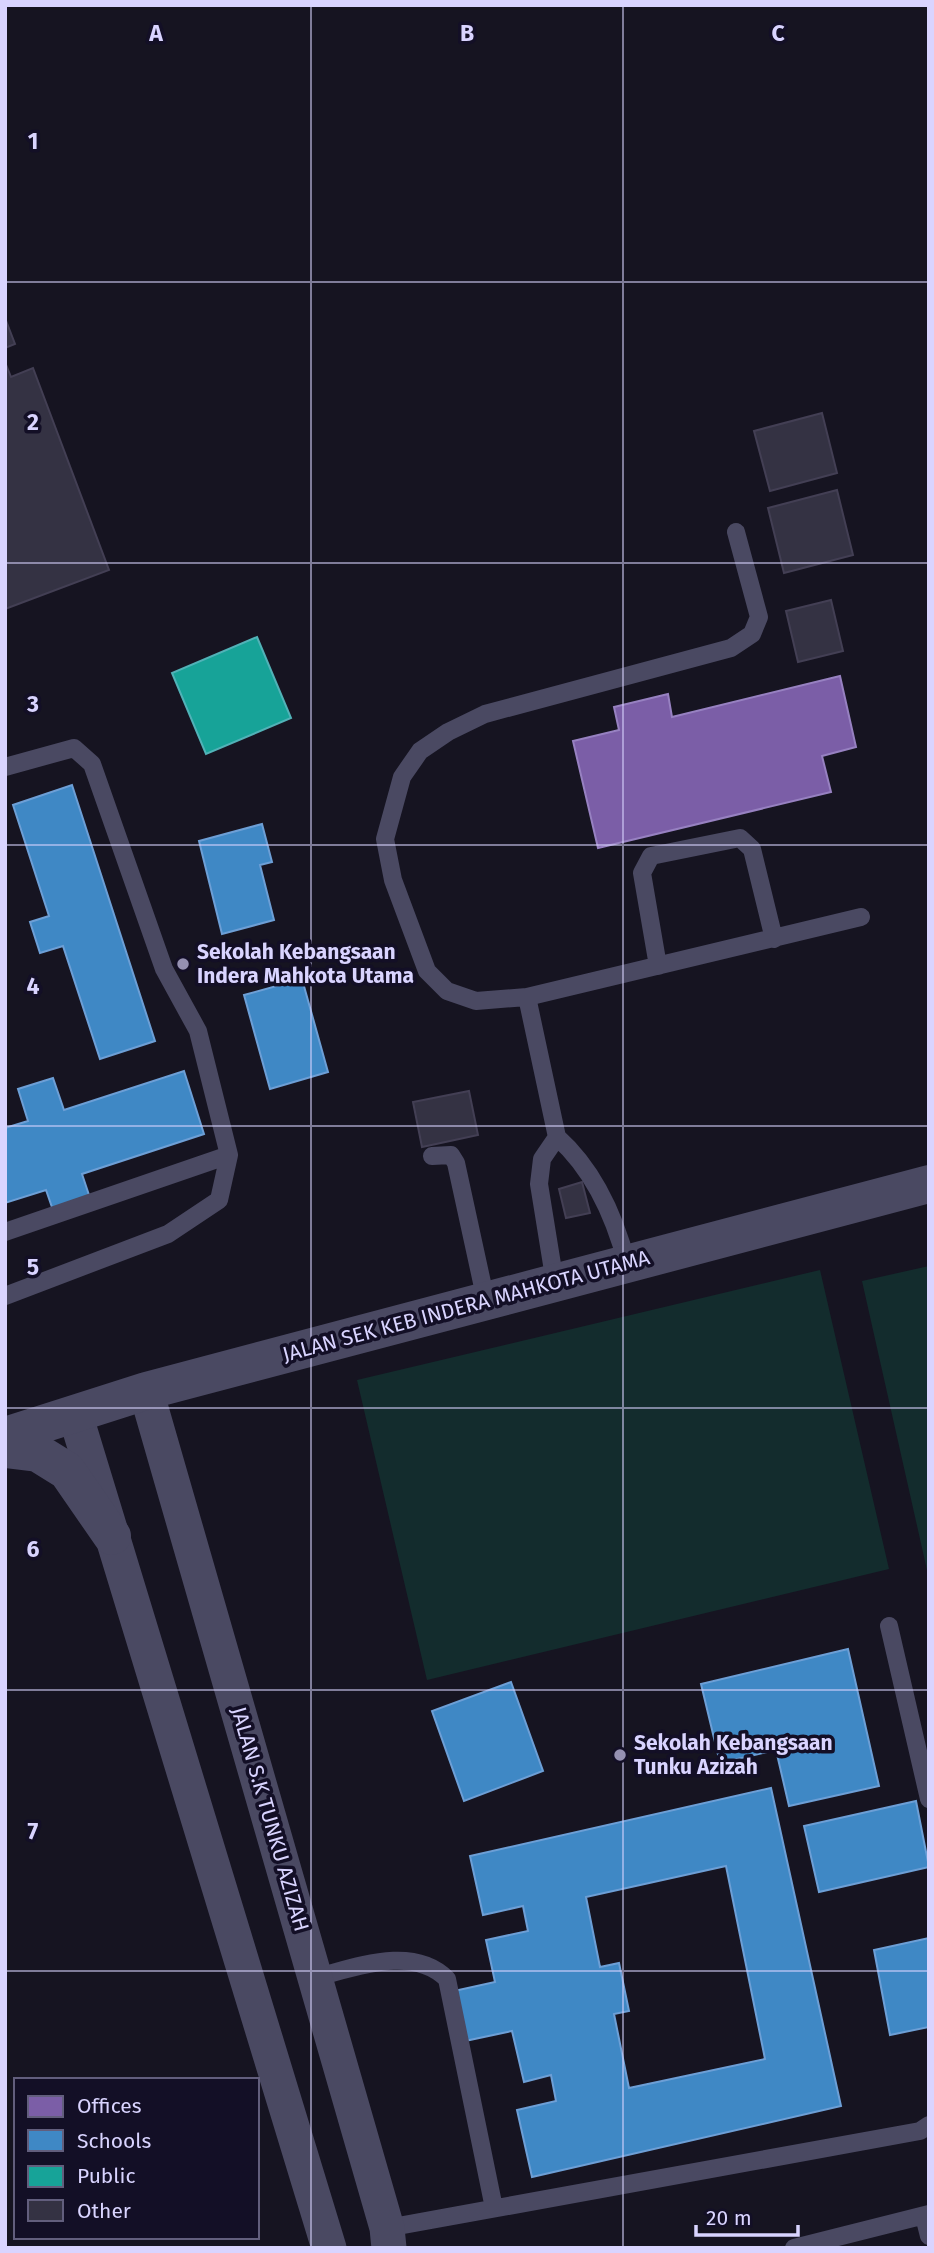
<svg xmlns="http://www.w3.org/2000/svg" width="934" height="2253" viewBox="0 0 934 2253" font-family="'Fira Sans',sans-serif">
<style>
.green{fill:#132c2d}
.offices{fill:#7b5ea7;stroke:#9781c1;stroke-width:2}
.schools{fill:#3f88c5;stroke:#6d9fd6;stroke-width:2;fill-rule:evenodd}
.public{fill:#17a398;stroke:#51b2b7;stroke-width:2}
.building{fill:#343243;stroke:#433f54;stroke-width:2}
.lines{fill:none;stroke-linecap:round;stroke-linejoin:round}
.service{stroke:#4a4962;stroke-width:18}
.minor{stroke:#4a4962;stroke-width:35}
.tertiary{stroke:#4a4962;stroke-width:38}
.grid{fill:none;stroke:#d9d4ff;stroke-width:2;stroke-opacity:0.55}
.poi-dot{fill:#9591b1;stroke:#130f26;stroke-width:2.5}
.labels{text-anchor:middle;stroke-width:7;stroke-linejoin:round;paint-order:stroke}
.poi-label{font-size:21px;font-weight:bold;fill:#d9d4ff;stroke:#130f26;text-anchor:start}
.street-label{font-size:21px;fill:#d9d4ff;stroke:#130f26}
.grid-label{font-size:23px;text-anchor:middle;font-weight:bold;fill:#d9d4ff;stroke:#130f26;stroke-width:7;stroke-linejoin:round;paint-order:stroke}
</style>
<rect width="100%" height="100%" fill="#161421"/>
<path class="green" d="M929,1266V1579L862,1281Z
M820,1270L889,1569L427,1680L357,1380Z"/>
<path class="offices" d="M840,676L856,747L822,756L831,792L598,848L573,741L619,730L614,707L668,694L672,717Z"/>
<path class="schools" d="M72,785L155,1041L100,1059L63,946L40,953L30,922L49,916L13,805Z
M262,824L272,862L260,865L274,920L222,934L199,841Z
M302,979L328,1072L270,1089L244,995Z
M184,1071L204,1134L82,1174L91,1201L54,1213L46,1190L5,1203V1128L28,1121L18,1089L53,1078L64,1110Z
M848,1649L879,1786L789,1806L776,1750L720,1763L701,1684Z
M511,1682L543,1771L464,1801L432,1711Z
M771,1788L841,2106L532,2177L517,2110L556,2101L551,2075L524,2082L512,2031L465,2041L454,1991L495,1982L486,1940L528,1931L523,1906L483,1915L470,1856ZM726,1866L765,2059L629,2088L614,2014L629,2011L619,1963L600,1967L586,1897Z
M916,1801L929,1867L819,1892L804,1826Z
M929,1938V2027L890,2035L874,1950Z"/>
<path class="public" d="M257,637L291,718L206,754L172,673Z"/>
<path class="building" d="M5,318L15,344L5,348Z
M5,362L11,377L33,368L109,570L5,609Z
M822,413L837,473L770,491L754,431Z
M837,490L853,555L784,573L768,508Z
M831,600L843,651L798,662L786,611Z
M469,1091L478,1135L422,1147L413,1102Z
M582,1182L590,1213L566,1218L559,1189Z"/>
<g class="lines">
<path class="service" d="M736,532L759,617L752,634L731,648L485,714L448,732L420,751L402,777L385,839L393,880L427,971L447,991L476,1001L527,997L861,917
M5,767L74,748L92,764L164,969L198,1031L229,1155L219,1200L168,1234L5,1296
M658,966L642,873L651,856L740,838L752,849L774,939
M527,997L557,1137C594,1170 615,1218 627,1264
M432,1156L451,1155L456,1163L486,1301
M5,1232L229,1155
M555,1283L539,1184L542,1159L557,1137
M889,1626L929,1799
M317,1977C357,1967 413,1945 447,1979L494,2208
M924,2216L929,2236
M387,2228L920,2131L929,2125
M794,2248L929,2214"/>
<path class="minor" d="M146,1391L387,2228L389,2248
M75,1414L329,2248"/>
<path class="tertiary" d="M5,1436L146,1391L929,1184
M5,1449L38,1453L67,1471L112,1536"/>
</g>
<path class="grid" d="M311,5V2248M623,5V2248M5,282H929M5,563H929M5,845H929M5,1126H929M5,1408H929M5,1690H929M5,1971H929"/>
<g class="poi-dot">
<circle cx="183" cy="964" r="7"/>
<circle cx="620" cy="1755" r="7"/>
</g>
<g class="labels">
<g class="poi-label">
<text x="197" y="959">Sekolah Kebangsaan<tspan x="197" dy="24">Indera Mahkota Utama</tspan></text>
<text x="634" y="1750">Sekolah Kebangsaan<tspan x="634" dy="24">Tunku Azizah</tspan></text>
</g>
<g class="street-label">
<text transform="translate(466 1306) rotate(-15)" y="7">JALAN SEK KEB INDERA MAHKOTA UTAMA</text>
<text transform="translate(270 1819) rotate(74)" y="7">JALAN S.K TUNKU AZIZAH</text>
</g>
</g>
<g class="grid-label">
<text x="156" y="41">A</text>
<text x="467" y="41">B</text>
<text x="778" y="41">C</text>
<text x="33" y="149">1</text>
<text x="33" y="430">2</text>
<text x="33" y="712">3</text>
<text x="33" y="994">4</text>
<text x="33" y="1275">5</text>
<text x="33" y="1557">6</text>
<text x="33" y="1839">7</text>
</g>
<rect width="934" height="2253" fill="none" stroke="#d9d4ff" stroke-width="14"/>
<rect x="14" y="2078" width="245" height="161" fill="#130f26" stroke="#625e7d" stroke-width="2"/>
<rect x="28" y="2096" width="35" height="21" fill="#7b5ea7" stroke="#625e7d" stroke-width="2"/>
<text x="77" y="2113" font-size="21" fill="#d9d4ff">Offices</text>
<rect x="28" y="2130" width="35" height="21" fill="#3f88c5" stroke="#625e7d" stroke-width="2"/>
<text x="77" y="2148" font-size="21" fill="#d9d4ff">Schools</text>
<rect x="28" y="2166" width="35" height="21" fill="#17a398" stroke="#625e7d" stroke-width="2"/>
<text x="77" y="2183" font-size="21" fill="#d9d4ff">Public</text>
<rect x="28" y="2200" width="35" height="21" fill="#343243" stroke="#625e7d" stroke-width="2"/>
<text x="77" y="2218" font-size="21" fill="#d9d4ff">Other</text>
<path d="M696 2225v10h102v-10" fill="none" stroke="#d9d4ff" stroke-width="3.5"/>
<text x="706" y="2225" font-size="21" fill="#d9d4ff" stroke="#130f26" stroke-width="5" paint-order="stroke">20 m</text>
</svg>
